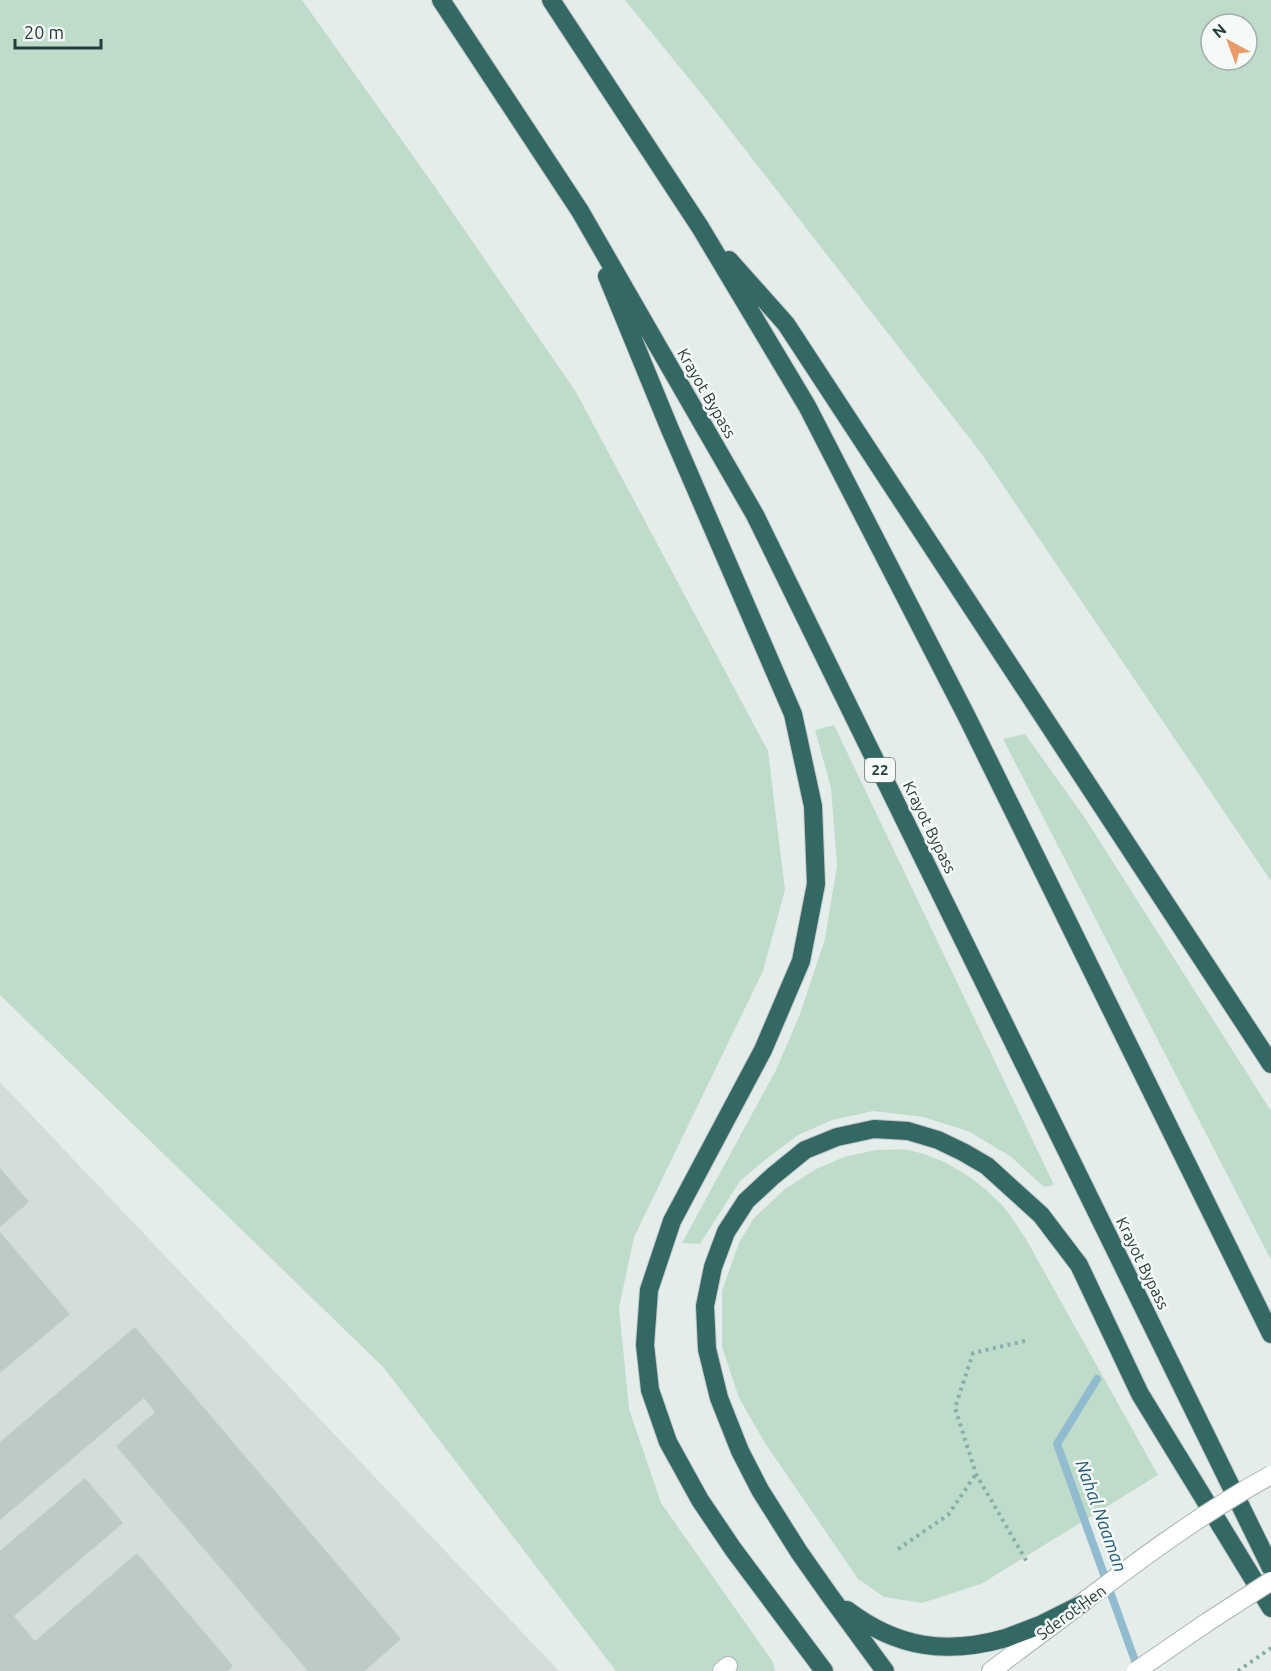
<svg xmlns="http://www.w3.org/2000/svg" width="1271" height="1671" viewBox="0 0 1271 1671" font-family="Ubuntu,sans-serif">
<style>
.built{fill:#d3ddda}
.green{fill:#bfdccb;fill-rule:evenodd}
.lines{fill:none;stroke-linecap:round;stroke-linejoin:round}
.stream{stroke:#91bbce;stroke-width:8}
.building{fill:#bdcac7}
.minor-casing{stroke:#a8b5b2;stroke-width:20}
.highway-casing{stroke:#c2c9c8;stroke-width:20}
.path{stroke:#87aea8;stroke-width:4;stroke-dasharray:3 4.5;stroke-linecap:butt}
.minor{stroke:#fff;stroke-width:18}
.highway{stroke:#336864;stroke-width:18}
.minor-bridge-casing{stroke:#a8b5b2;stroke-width:20;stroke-linecap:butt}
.highway-bridge-casing{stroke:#c2c9c8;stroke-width:20;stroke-linecap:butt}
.minor-bridge{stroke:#fff;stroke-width:18}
.highway-bridge{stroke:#336864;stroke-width:18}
.labels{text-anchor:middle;stroke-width:5;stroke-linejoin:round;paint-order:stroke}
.shield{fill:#f5f9f8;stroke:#637573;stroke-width:1.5}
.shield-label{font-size:15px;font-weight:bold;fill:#253d3a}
.street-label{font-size:16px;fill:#253d3a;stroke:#f5f9f8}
.water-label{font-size:18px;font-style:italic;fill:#235c76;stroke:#f5f9f8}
</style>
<rect width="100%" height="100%" fill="#e5edea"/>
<path class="built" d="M0,1082L559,1671H0Z"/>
<path class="green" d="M0,0H302L433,184L576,392L768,751L785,890L763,971L634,1237L619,1308L629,1409L661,1503L773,1662L775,1671H616L384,1368L0,995Z
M625,0H1271V881L981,453L712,107ZM1211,24H1247V60H1211Z
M834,725L1054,1185L1044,1187L1010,1156L968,1131L923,1117L873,1111L832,1120L798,1135L765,1160L740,1181L700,1244L682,1243L777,1068L800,1014L825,939L837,865L831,788L815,730Z
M1025,734L1085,818L1271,1111V1260L1003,739Z
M876,1150C886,1150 898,1149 908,1150C944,1157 977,1179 1002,1205C1011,1215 1018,1228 1026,1239L1158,1475L981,1584L922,1603L884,1597L858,1579L765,1443L739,1398L722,1347V1291L739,1243L754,1218L785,1189L816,1169L844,1157Z"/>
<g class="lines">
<path class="stream" d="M1097,1379L1057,1444L1134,1658L1141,1671"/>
</g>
<path class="building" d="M0,1168L29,1202L0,1227Z
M0,1232L70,1314L0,1373Z
M135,1327L401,1639L365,1671H308L116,1446L155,1412L144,1398L0,1520V1442Z
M85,1478L123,1523L14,1616L35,1641L137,1553L233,1666L227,1671H0V1551Z"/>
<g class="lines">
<defs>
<path id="minor" d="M722,1671L728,1666
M991,1671L1015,1653"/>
<path id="highway" d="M441,0L580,211L755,515L1271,1568
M551,0L700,227L807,406L967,717L1271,1334
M729,260L786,324L1271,1064
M607,276L669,427L793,714L813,806L816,884L801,961L763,1050L672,1221L649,1290L645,1345L650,1390L668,1442L700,1500L733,1549L824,1671
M847,1610C897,1648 946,1655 1006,1638
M885,1671L830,1596L799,1552L760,1490L740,1451L719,1398L707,1349L705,1306L713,1267L726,1232L746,1201L773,1176L805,1150L837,1137L874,1129L908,1131L938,1140L963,1152L987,1166L1041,1215L1079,1265L1140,1394L1271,1608"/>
</defs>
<use href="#minor" class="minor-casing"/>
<use href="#highway" class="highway-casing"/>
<path class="path" d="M1025,1341L973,1353L955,1408L976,1474L1027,1562
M898,1549L948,1515L976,1474
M1238,1671L1271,1648"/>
<use href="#minor" class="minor"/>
<use href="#highway" class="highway"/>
<defs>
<path id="minor-bridge" d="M1015,1653C1098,1592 1180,1525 1271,1475
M1136,1671L1209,1621L1271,1581"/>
<path id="highway-bridge" d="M1006,1638L1040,1625L1082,1604"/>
</defs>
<use href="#minor-bridge" class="minor-bridge-casing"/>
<use href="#highway-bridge" class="highway-bridge-casing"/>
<use href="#minor-bridge" class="minor-bridge"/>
<use href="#highway-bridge" class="highway-bridge"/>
</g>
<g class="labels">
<rect class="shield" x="865" y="758" width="30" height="24" rx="4.5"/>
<g class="shield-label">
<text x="880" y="775">22</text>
</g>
<g class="street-label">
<text transform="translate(707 393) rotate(60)" y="6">Krayot Bypass</text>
<text transform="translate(930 827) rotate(64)" y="6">Krayot Bypass</text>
<text transform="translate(1143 1263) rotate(64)" y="6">Krayot Bypass</text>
<text transform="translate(1071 1612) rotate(-36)" y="6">Sderot Hen</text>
</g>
<g class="water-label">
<text transform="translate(1101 1516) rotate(70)" y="6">Nahal Naaman</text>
</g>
</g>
<g transform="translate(1229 42) rotate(319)"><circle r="28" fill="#f5f9f8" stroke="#a2aeac" stroke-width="1.5"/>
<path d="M0-4.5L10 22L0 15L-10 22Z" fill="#e89a67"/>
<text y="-9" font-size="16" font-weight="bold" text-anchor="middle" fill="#253d3a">N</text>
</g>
<path d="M15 39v9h86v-9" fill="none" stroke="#253d3a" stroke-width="3"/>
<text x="24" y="39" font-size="18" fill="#253d3a" stroke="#f5f9f8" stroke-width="4.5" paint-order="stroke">20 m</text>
</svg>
